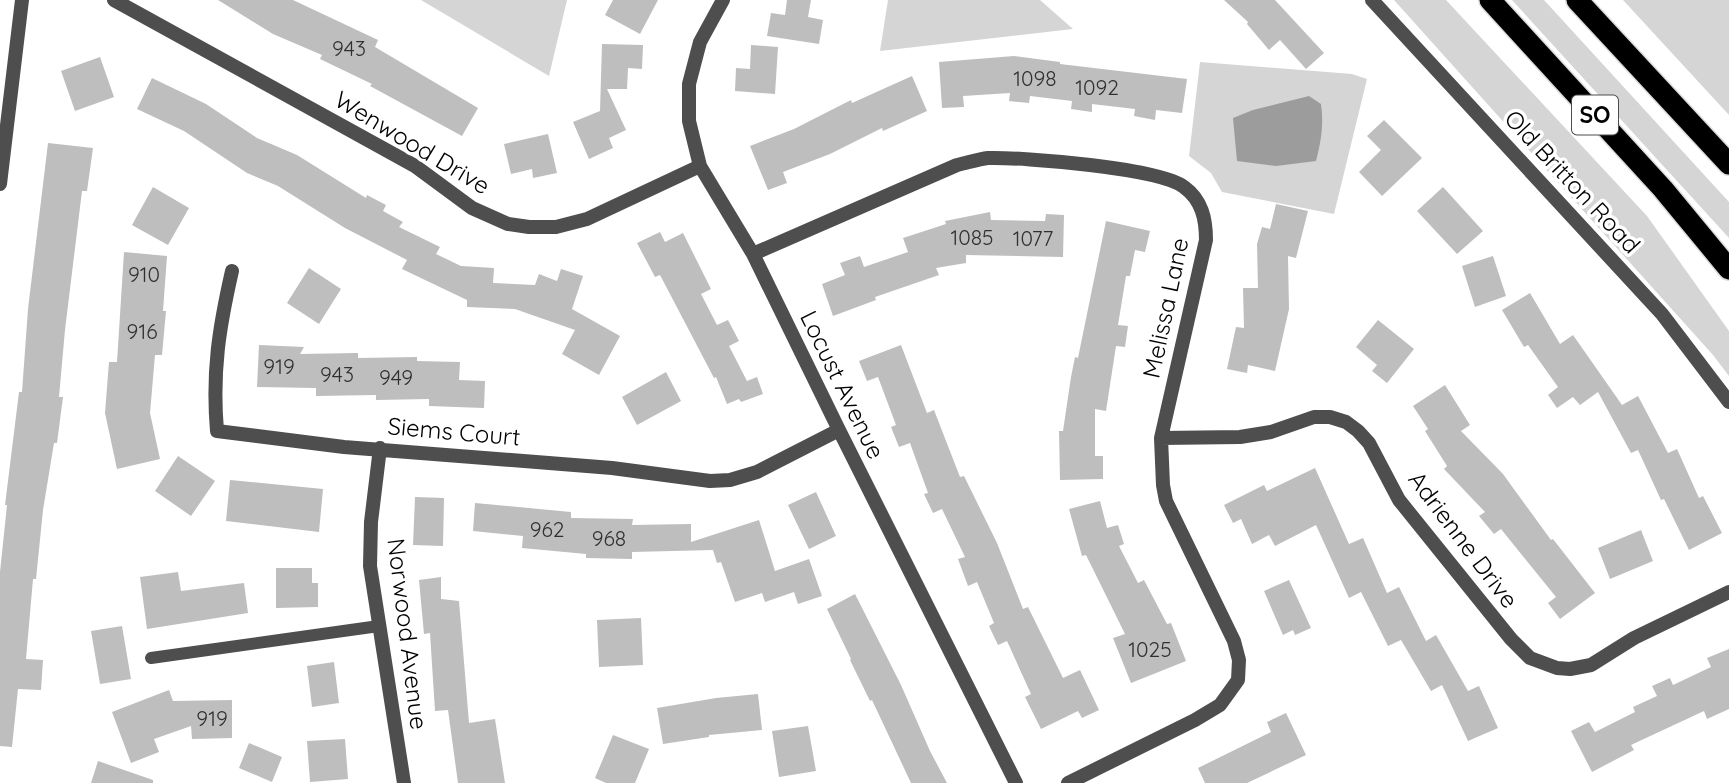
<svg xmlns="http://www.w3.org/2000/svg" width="1729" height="783" viewBox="0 0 1729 783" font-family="Quicksand,sans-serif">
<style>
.green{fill:#d5d5d5}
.water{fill:#9c9c9c}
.building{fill:#bebebe}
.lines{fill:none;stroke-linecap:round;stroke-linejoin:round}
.motorway-casing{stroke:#dbdbdb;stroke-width:24}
.service{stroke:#4e4e4e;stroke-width:12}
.minor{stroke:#4e4e4e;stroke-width:14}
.motorway{stroke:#000;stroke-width:21}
.labels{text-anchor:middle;stroke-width:7;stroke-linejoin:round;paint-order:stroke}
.number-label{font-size:21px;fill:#303030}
.shield{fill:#fff;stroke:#4c4c4c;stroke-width:2}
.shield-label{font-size:23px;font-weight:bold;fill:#000}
.street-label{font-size:24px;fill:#000;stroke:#fff}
</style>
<rect width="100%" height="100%" fill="#fff"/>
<path class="green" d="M421,0H567L549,76Z
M888,0H1040L1073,29L880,51Z
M1394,0H1446L1647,216L1729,331V376L1713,355Z
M1512,0H1544L1729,202V238Z
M1623,0H1729V115Z
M1200,62L1352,74L1367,79L1334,214L1222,192L1211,173L1189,156Z"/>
<path class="water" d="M1309,96L1321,104C1324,124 1321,141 1316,161L1276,166L1237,161L1233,118L1253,110Z"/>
<path class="building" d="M218,0H293L378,40L375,47L478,108L462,136L370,86L372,84L320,59L322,55L273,34Z
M613,0H658L640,34L605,15Z
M787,0H811L808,17L823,20L819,44L767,36L771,13L785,15Z
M1224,0H1275L1324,53L1306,69L1280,40L1269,50L1247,24L1248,22Z
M602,44L643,45L642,69L628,68L627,89H607L626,130L609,138L613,148L589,159L573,122L600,111Z
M751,45L778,47L775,94L735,91L736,68L750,69Z
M1014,56L1060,62V64L1187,79L1182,113L1156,110L1155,120L1134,116L1135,109L1092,104V112L1071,109L1072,101L1030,96L1029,103L1009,101L1010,93L963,96L964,107L942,108L939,62Z
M100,57L114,97L75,111L61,71Z
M912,76L927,111L883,131L882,128L830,154L783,172L787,183L768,190L750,146L794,129L851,100L852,103Z
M152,78L206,104L257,138L297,155L366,198L367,195L386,205L383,211L403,222L399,227L440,247L436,254L461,266L494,268L493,283L535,285L539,274L557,281L561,269L583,276L572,309L620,336L599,375L562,354L575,330L515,309L467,307V300L402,269L407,260L345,228L278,186L247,173L184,131L137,109Z
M1384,120L1422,158L1382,196L1359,172L1381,150L1367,136Z
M548,134L557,173L533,178L532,169L511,174L504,144Z
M48,143L93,148L87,191H82L65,330L59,397H63L57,443H54L43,510L36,579H33L26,659L43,660L41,690L18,689L12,747L0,746V572L7,505H5L19,392H22L28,309Z
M153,187L189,208L168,245L132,225Z
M1443,187L1483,231L1457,254L1417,211Z
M1276,204L1308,211L1296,258L1288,256L1289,309L1275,371L1248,365L1247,373L1227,369L1236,327L1244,328L1243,288H1258L1257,244L1262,227L1270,229Z
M990,212L991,220L1045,221L1046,214L1064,215L1063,257L966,255V263L936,268L939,275L875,297L876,300L833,316L822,284L845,275L840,263L860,256L864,267L908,252L903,238L946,224L945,221Z
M1106,221L1150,231L1145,252L1135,250L1130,276H1126L1118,325L1128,326L1125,347L1116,346L1106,411L1095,409V456H1103V479L1060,480L1059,431H1063L1071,377L1075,357L1078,358Z
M660,232L665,242L683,233L711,289L701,294L717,325L728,320L739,341L729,346L747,381L757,377L763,394L741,402L739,399L727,404L716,377L714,378L660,275L655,277L637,243Z
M124,252L167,256L163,311H166L162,355H155L150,413L160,459L117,469L105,413L109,362H117Z
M1493,256L1506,296L1475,307L1462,266Z
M309,268L341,289L319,324L287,303Z
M1530,293L1560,344L1573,335L1622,405L1638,396L1668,453L1677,449L1699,498L1703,496L1722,533L1689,550L1664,499L1661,500L1638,450L1631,453L1598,392L1580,405L1573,397L1557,408L1548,395L1558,387L1528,345L1524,347L1502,310Z
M1378,320L1414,349L1387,383L1372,371L1377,365L1356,347Z
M259,345L304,347L300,354L358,353V358L417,357V361L460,362L459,380L485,381L484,408L429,406V399L376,400V395L316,396V388L257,387Z
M901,345L927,413L934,410L960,477L964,476L997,543L1023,609L1028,607L1063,678L1080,670L1099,710L1082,718L1078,711L1041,729L1025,697L1031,694L1007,641L998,645L989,626L994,623L977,582L968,586L958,559L965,557L942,509L933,513L924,494L928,493L910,443L899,447L891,427L896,425L878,377L867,381L859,361Z
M666,372L681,401L637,425L622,397Z
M1445,385L1470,425L1461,431L1503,474L1551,540L1553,539L1595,593L1560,619L1548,603L1556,597L1501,529L1494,534L1479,516L1485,512L1444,469L1447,466L1425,431L1428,429L1413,406Z
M178,456L215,481L191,516L155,491Z
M1315,468L1349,544L1363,538L1387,593L1399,587L1426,641L1436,635L1468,691L1479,686L1498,728L1468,741L1442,685L1431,691L1401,640L1388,646L1361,592L1349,598L1316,525L1275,546L1269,535L1252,544L1241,519L1233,523L1224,505L1264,485L1267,491Z
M230,480L323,489L319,532L226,521Z
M816,492L836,536L809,549L788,505Z
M415,497L444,498L443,546L413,545Z
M1100,501L1107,528L1118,525L1124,544L1119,546L1138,583L1144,580L1167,624L1171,623L1186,661L1131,683L1113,638L1125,634L1086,555L1082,556L1069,509Z
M475,503L571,512V518L633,519L632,525L691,524V542L759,520L775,571L809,559L822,596L798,604L794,592L765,602L762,593L735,602L721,562L717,563L713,550L632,552V559L586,558V554L522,548L523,536L473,531Z
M1641,530L1653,561L1610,579L1598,548Z
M276,568H312V583H318V607L276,608Z
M178,572L181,591L244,583L248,613L147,629L140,577Z
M441,577V599L459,601L469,723L495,719L505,783H458L448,710L435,711L430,633L424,634L419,580Z
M1289,580L1311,628L1295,635L1293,630L1283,635L1264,591Z
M855,594L901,685L930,751L947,783H911L872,700L870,701L850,660L851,659L827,609Z
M641,618L643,665L599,667L597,620Z
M122,626L131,679L100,684L91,631Z
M1729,649V709L1707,719L1704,711L1631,745L1634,750L1592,772L1571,731L1589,722L1595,732L1635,712L1633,707L1657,696L1652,686L1670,678L1673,685L1711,667L1707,658Z
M334,662L339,703L312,707L307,666Z
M169,690L173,701L232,700V738L192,739L191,726L154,739L159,752L131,763L112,712Z
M758,694L762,730L709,735V737L663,744L657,708L716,698Z
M1286,713L1306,755L1247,783H1205L1198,768L1271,732L1267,722Z
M808,726L816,771L779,777L772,731Z
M613,735L649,749L635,783H606L595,778Z
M345,739L348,779L310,782L307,741Z
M249,743L282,757L272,782L239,768Z
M98,761L153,780V783H91Z"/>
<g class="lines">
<defs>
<path id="motorway" d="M1490,0L1663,189L1729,269
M1577,0L1729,164"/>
</defs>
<use href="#motorway" class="motorway-casing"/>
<path class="service" d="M151,658L379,626"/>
<path class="minor" d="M114,0L415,166L472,208L508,224L529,227H556L587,219L700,166
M723,0L700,42L689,84V121L700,166L753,254L839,430L1016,783
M1372,0L1662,314L1729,402
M0,184L22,0
M753,254L957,165C967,163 978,159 988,158C1023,157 1160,168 1184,187C1202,200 1206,219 1206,240L1161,438L1163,485L1166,501L1234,641L1239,660L1238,680L1220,705L1195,720L1068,783
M232,271C219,328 212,372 217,431L344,447L612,468L710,481L730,480L757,472L839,430
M1161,438L1240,437L1271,432L1314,417H1330L1346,422L1358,431L1369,443L1399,500L1511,639L1530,658L1557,668L1570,669L1591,665L1634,638L1729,592
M380,448L371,522L370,566L404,783"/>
<use href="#motorway" class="motorway"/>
</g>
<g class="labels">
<g class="number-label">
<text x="349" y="56">943</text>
<text x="1035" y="86">1098</text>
<text x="1097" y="95">1092</text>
<text x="972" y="245">1085</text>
<text x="1033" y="246">1077</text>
<text x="144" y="282">910</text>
<text x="142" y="339">916</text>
<text x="279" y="374">919</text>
<text x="337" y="382">943</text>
<text x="396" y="385">949</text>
<text x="547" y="537">962</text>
<text x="609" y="546">968</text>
<text x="1150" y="657">1025</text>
<text x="212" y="726">919</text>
</g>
<rect class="shield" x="1572" y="95.5" width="46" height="39" rx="5"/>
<g class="shield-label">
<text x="1595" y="123">SO</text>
</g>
<g class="street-label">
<text transform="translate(412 143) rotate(31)" y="8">Wenwood Drive</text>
<text transform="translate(1572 182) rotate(47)" y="8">Old Britton Road</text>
<text transform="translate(1166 308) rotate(-78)" y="8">Melissa Lane</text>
<text transform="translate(842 385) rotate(64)" y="8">Locust Avenue</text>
<text transform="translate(454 432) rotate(5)" y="8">Siems Court</text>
<text transform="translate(1463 540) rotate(53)" y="8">Adrienne Drive</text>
<text transform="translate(407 634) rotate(83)" y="8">Norwood Avenue</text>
</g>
</g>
</svg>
